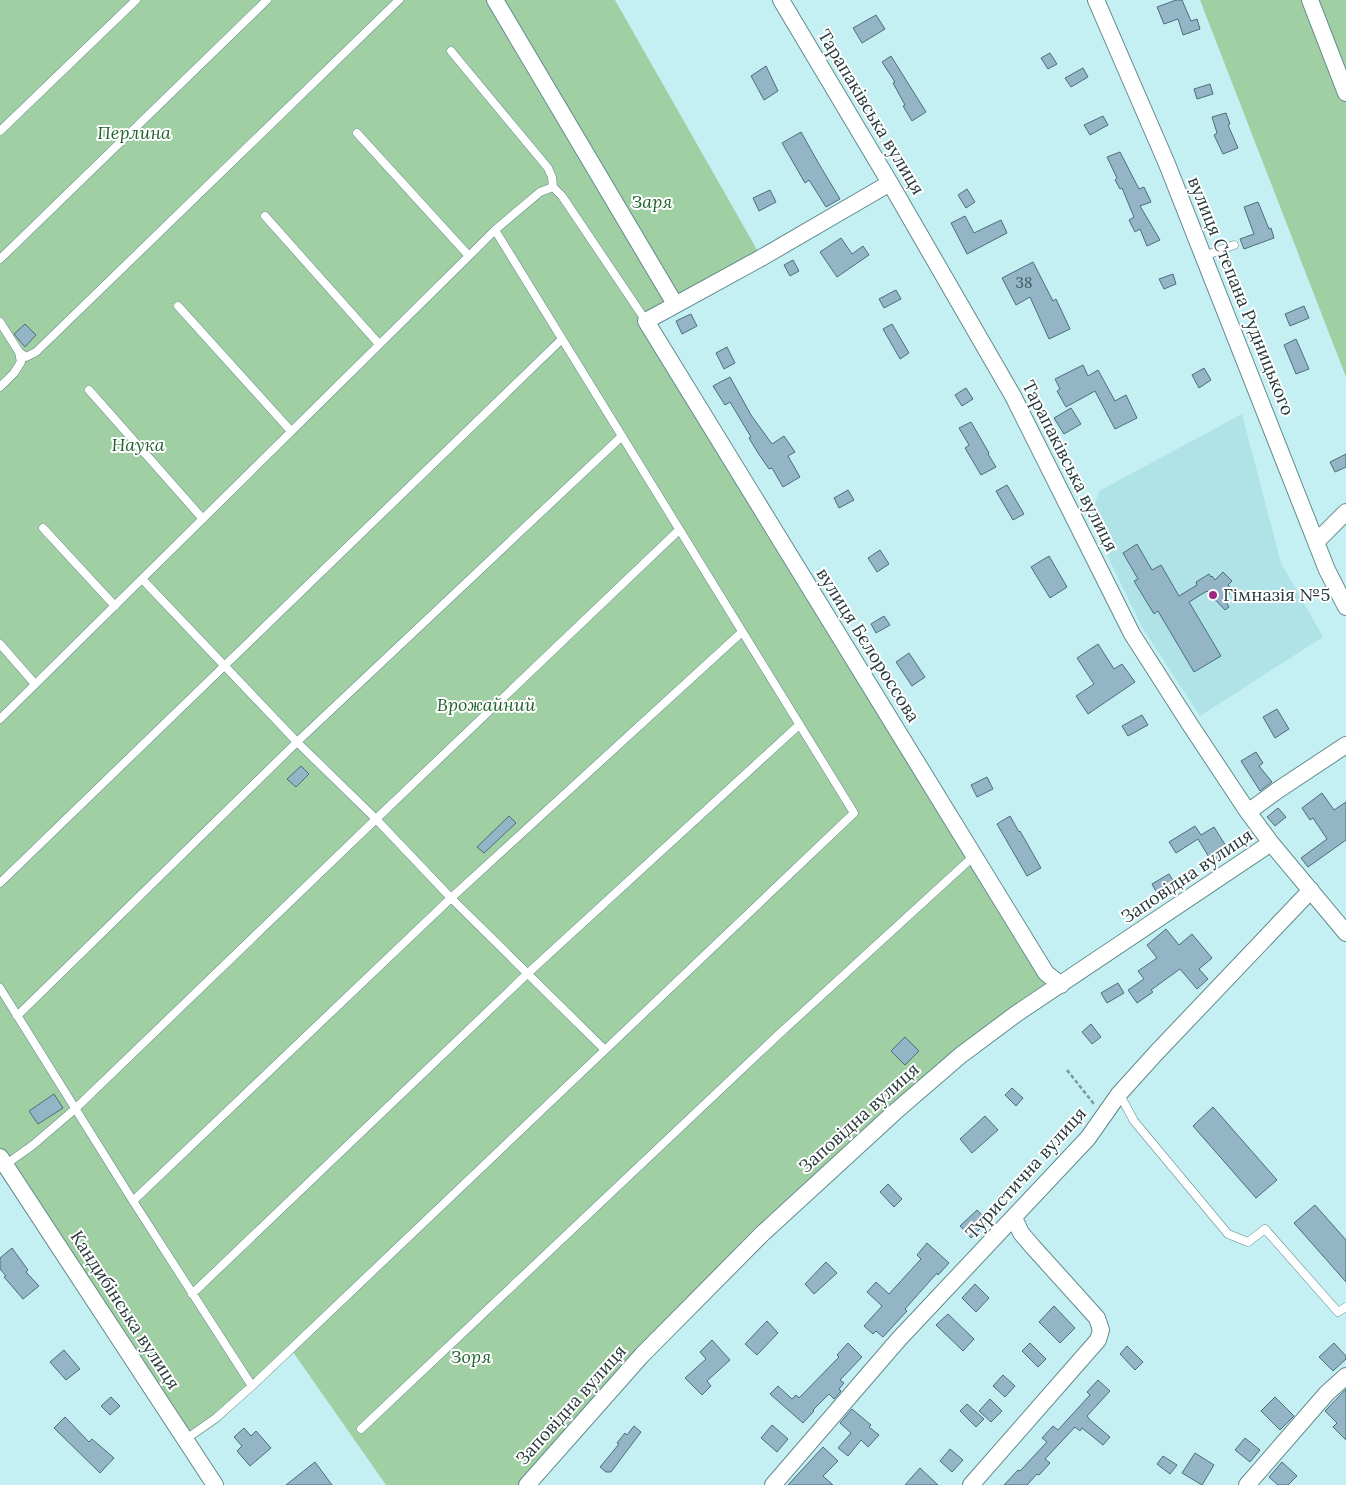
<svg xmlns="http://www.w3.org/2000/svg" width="1346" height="1485" viewBox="0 0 1346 1485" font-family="Lora,serif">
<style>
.built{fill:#afe3e8}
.green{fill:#a0cfa4}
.building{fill:#93b5c6;stroke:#4d6d7d}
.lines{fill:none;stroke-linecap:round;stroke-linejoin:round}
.lane-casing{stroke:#628a8d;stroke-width:9}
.street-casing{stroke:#628a8d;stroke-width:18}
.path{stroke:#7a999b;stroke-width:2.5;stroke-dasharray:4 2.5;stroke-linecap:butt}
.lane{stroke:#fff;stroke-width:8}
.street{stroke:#fff;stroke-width:16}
.poi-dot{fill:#9f277f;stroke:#fff;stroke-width:2}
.labels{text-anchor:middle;stroke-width:4;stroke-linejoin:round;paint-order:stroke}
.number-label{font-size:15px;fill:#43595e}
.street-label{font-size:18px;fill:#283a3b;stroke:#fff}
.park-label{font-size:18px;font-style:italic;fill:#20632d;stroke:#fff}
.poi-label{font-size:18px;fill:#283a3b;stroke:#fff;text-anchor:start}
</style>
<rect width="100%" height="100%" fill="#c5f0f3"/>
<path class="built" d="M1242,414L1281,563L1323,637L1200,716L1142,627L1090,520L1099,491Z"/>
<path class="green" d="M0,0H615L760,255L644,318L1061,985L1016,1014L763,1233L527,1485H386L293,1352L219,1422L189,1443L0,1157Z
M1200,0H1346V377Z"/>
<path class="building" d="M1176,0H1182L1191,21L1197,19L1200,29L1183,35L1178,19L1164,24L1157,7Z
M876,15L885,29L862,43L853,28Z
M1050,53L1057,64L1048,69L1041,58Z
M891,56L926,112L912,121L903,106L905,105L893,83L895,82L882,62Z
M766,66L778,91L764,100L751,76Z
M1083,68L1088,77L1071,87L1065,78Z
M1210,84L1213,94L1197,99L1194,89Z
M1226,113L1230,124L1228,125L1238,148L1223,154L1214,135L1217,133L1212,117Z
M1103,116L1108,125L1090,135L1084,125Z
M801,132L819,164L840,199L826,207L809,180L805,183L782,143Z
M1120,152L1139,189L1144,187L1151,202L1140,206L1160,240L1147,246L1140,229L1135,232L1129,220L1134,217L1122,188L1120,189L1115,180L1117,178L1107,157Z
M967,189L975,202L966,208L958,195Z
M770,190L776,202L759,211L753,198Z
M1258,202L1269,229L1271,228L1274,238L1244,249L1240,239L1254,234L1244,207Z
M965,216L974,233L1001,220L1007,233L967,254L951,223Z
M841,238L852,254L863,246L869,255L837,277L820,252Z
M793,260L799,271L790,276L784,265Z
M1033,262L1053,301L1056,299L1070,329L1049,339L1030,297L1016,305L1002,278Z
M1173,274L1176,284L1164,289L1159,279Z
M896,290L901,299L884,308L879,299Z
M1304,306L1309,318L1290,326L1285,314Z
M691,314L697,326L682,334L676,321Z
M25,324L36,335L25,347L14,334Z
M892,324L909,353L900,359L883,329Z
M1296,339L1309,369L1296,374L1284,345Z
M727,347L735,363L724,369L716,353Z
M1083,365L1088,376L1098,370L1115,401L1126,395L1137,418L1115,429L1095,391L1066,407L1057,391L1060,389L1055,379Z
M1204,368L1211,380L1199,388L1192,375Z
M730,377L751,415L772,444L784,436L795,452L788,456L800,477L783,487L772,468L769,469L758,453L749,438L751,437L730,402L725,405L713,386Z
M966,388L973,399L962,406L955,395Z
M1071,408L1081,424L1064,434L1054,418Z
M971,422L989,453L988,454L996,467L981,475L965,448L969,445L959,428Z
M1346,454V467L1335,472L1330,462Z
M1007,485L1024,514L1013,520L996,491Z
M848,490L854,500L839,508L834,498Z
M1137,544L1152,570L1161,565L1179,596L1197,585L1196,582L1209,574L1211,577L1212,576L1215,580L1223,572L1232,581L1228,585L1233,590L1224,599L1229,607L1225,610L1207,591L1189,602L1221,656L1194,672L1158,611L1154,614L1134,581L1138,579L1123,553Z
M880,550L889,564L877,572L868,558Z
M1049,556L1067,587L1050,598L1031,567Z
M884,616L890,625L876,633L871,624Z
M1098,644L1114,669L1122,664L1135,682L1088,714L1076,696L1094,684L1077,658Z
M909,653L925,677L912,686L896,662Z
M1277,709L1289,729L1275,738L1263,717Z
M1142,715L1148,725L1128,736L1122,726Z
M1256,752L1263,763L1259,766L1272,782L1260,791L1241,761Z
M301,766L309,774L296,787L287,779Z
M987,777L993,789L977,797L971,785Z
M1322,793L1334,810L1346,802V840L1308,867L1301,858L1327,839L1313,818L1310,820L1302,808Z
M1278,808L1286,817L1275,826L1267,817Z
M509,816L516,823L484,853L477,847Z
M1010,816L1019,832L1020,831L1041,868L1027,876L997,824Z
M1195,826L1201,835L1214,827L1229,851L1212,862L1198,839L1176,853L1169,842Z
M1169,874L1176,885L1158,895L1152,884Z
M1166,929L1179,945L1192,934L1212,958L1199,969L1208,979L1197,989L1180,969L1151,990L1153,992L1137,1003L1128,990L1144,979L1138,971L1157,958L1147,945Z
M1118,983L1124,993L1107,1003L1101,993Z
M1091,1024L1101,1037L1092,1044L1082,1032Z
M905,1037L919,1051L905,1065L891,1051Z
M1012,1088L1023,1098L1016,1106L1005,1095Z
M54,1094L63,1108L38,1124L29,1111Z
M1213,1107L1277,1180L1256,1198L1193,1126Z
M985,1116L998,1130L972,1153L960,1139Z
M888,1184L902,1199L894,1207L880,1192Z
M1315,1205L1346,1240V1282L1294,1223Z
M977,1210L988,1221L971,1238L960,1226Z
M927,1243L949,1263L938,1275L937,1273L905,1309L907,1311L883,1337L876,1331L873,1334L864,1326L882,1306L867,1292L876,1282L889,1294L921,1259L917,1255Z
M12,1248L28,1270L26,1272L39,1286L23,1299L4,1277L6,1276L0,1269V1258Z
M826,1262L837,1273L814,1294L805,1284Z
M975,1284L989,1298L976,1312L962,1298Z
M1054,1306L1075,1328L1060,1343L1039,1322Z
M948,1314L974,1339L963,1351L936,1325Z
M767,1321L778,1333L757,1355L745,1344Z
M712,1340L730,1360L707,1381L711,1386L702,1395L685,1378L706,1359L700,1352Z
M848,1343L862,1357L840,1380L844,1383L839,1389L841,1391L834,1399L829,1394L813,1410L814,1411L803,1423L770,1394L778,1386L792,1399L796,1395L799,1398L839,1357L837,1355Z
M1030,1343L1046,1359L1038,1367L1022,1351Z
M1334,1343L1346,1356V1359L1333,1371L1319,1357Z
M1127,1346L1143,1362L1135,1370L1120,1354Z
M64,1350L80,1369L66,1380L50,1362Z
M1003,1375L1015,1386L1005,1397L993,1386Z
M1098,1380L1110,1391L1087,1416L1090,1420L1110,1437L1103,1445L1082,1428L1080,1431L1075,1427L1045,1459L1050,1463L1039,1475L1037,1474L1027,1485H1004L1018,1470L1020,1471L1047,1442L1042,1438L1053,1426L1058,1430L1090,1395L1087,1392Z
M1346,1389V1440L1333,1427L1337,1423L1325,1411Z
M111,1397L120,1406L110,1415L101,1406Z
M1275,1397L1294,1416L1280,1430L1261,1411Z
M990,1399L1002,1411L991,1422L979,1411Z
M967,1404L984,1419L976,1427L960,1411Z
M852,1409L871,1425L869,1427L879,1435L868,1447L861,1440L848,1456L838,1448L851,1433L840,1423Z
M65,1417L89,1442L92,1439L114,1458L100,1473L54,1428Z
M772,1425L788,1439L777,1452L761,1438Z
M634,1426L641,1432L611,1472H606L600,1467L619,1444L617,1443L625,1433L627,1435Z
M244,1428L251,1436L256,1431L271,1448L250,1466L237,1451L242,1446L234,1437Z
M1245,1438L1260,1450L1250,1462L1235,1450Z
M823,1447L838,1461L823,1476L833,1485H788Z
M950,1449L963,1460L952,1472L940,1461Z
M1195,1453L1214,1465L1202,1485L1182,1473Z
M1163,1456L1177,1465L1170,1474L1157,1464Z
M315,1462L332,1485H286Z
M1282,1462L1297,1476L1288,1485H1278L1269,1477Z
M920,1468L938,1485H905Z"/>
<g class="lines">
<defs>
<path id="lane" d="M451,51L548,168L552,177L553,187
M0,131L136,0
M357,133L469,256
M265,216L379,344
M1204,256L1234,245
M0,259L267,0
M178,306L291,431
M0,322L19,352L26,357L36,352L399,0
M0,387L14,373L21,362L19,352
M89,390L203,519
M43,528L115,606
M142,579L297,742L376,819L451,898L605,1050
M0,644L35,684
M0,719L469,256L495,230L540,192L553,187L562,196L646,321
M0,883L562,339
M0,988L133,1201L252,1386
M17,1016L297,742L622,436
M1120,1095L1134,1121L1228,1234L1248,1242L1265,1229L1338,1312L1346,1307
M5,1165L33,1145L75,1109L376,819L679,530
M133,1201L451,898L742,632
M192,1294L527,974L799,725
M361,1429L777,1036L975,855
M186,1439L216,1418L252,1386L854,813L495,230"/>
<path id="street" d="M495,0L675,304
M781,0L890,183L1013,396L1132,634L1189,723L1248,812L1271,843L1346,933
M1096,0L1167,164L1327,570L1346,607
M1310,0L1346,93
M890,183L761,258L646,321L1046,973L1061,985
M1317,541L1346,512
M1248,812L1278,790L1346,745
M0,1157L215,1485
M527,1485L642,1355L763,1233L896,1111L961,1055L1016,1014L1271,843
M773,1485L899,1339L1088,1138L1119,1094L1157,1052L1311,890
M971,1485L1098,1340L1101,1330L1097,1318L1033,1247L1021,1233L1014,1218
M1247,1485L1327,1393L1346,1376"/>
</defs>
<use href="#lane" class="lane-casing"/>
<use href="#street" class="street-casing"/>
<path class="path" d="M1067,1070L1094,1104"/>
<use href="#lane" class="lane"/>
<use href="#street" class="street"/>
</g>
<circle class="poi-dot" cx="1213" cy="595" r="5"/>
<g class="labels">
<g class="number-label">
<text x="1024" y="288">38</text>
</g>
<g class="street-label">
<text transform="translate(871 112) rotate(59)" y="6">Тарапаківська вулиця</text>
<text transform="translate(1241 296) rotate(68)" y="6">вулиця Степана Рудницького</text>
<text transform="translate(1070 466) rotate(63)" y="6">Тарапаківська вулиця</text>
<text transform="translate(868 645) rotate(58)" y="6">вулиця Бєлороссова</text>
<text transform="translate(1187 876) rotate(-34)" y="6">Заповідна вулиця</text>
<text transform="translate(859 1118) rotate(-42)" y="6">Заповідна вулиця</text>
<text transform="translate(1026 1173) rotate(-48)" y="6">Туристична вулиця</text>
<text transform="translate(125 1310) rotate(57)" y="6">Кандибінська вулиця</text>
<text transform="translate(571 1405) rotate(-48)" y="6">Заповідна вулиця</text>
</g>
<g class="park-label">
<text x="134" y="139">Перлина</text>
<text x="652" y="208">Заря</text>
<text x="138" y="451">Наука</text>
<text x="486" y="711">Врожайний</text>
<text x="471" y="1363">Зоря</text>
</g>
<g class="poi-label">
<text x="1223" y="601">Гімназія №5</text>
</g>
</g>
</svg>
